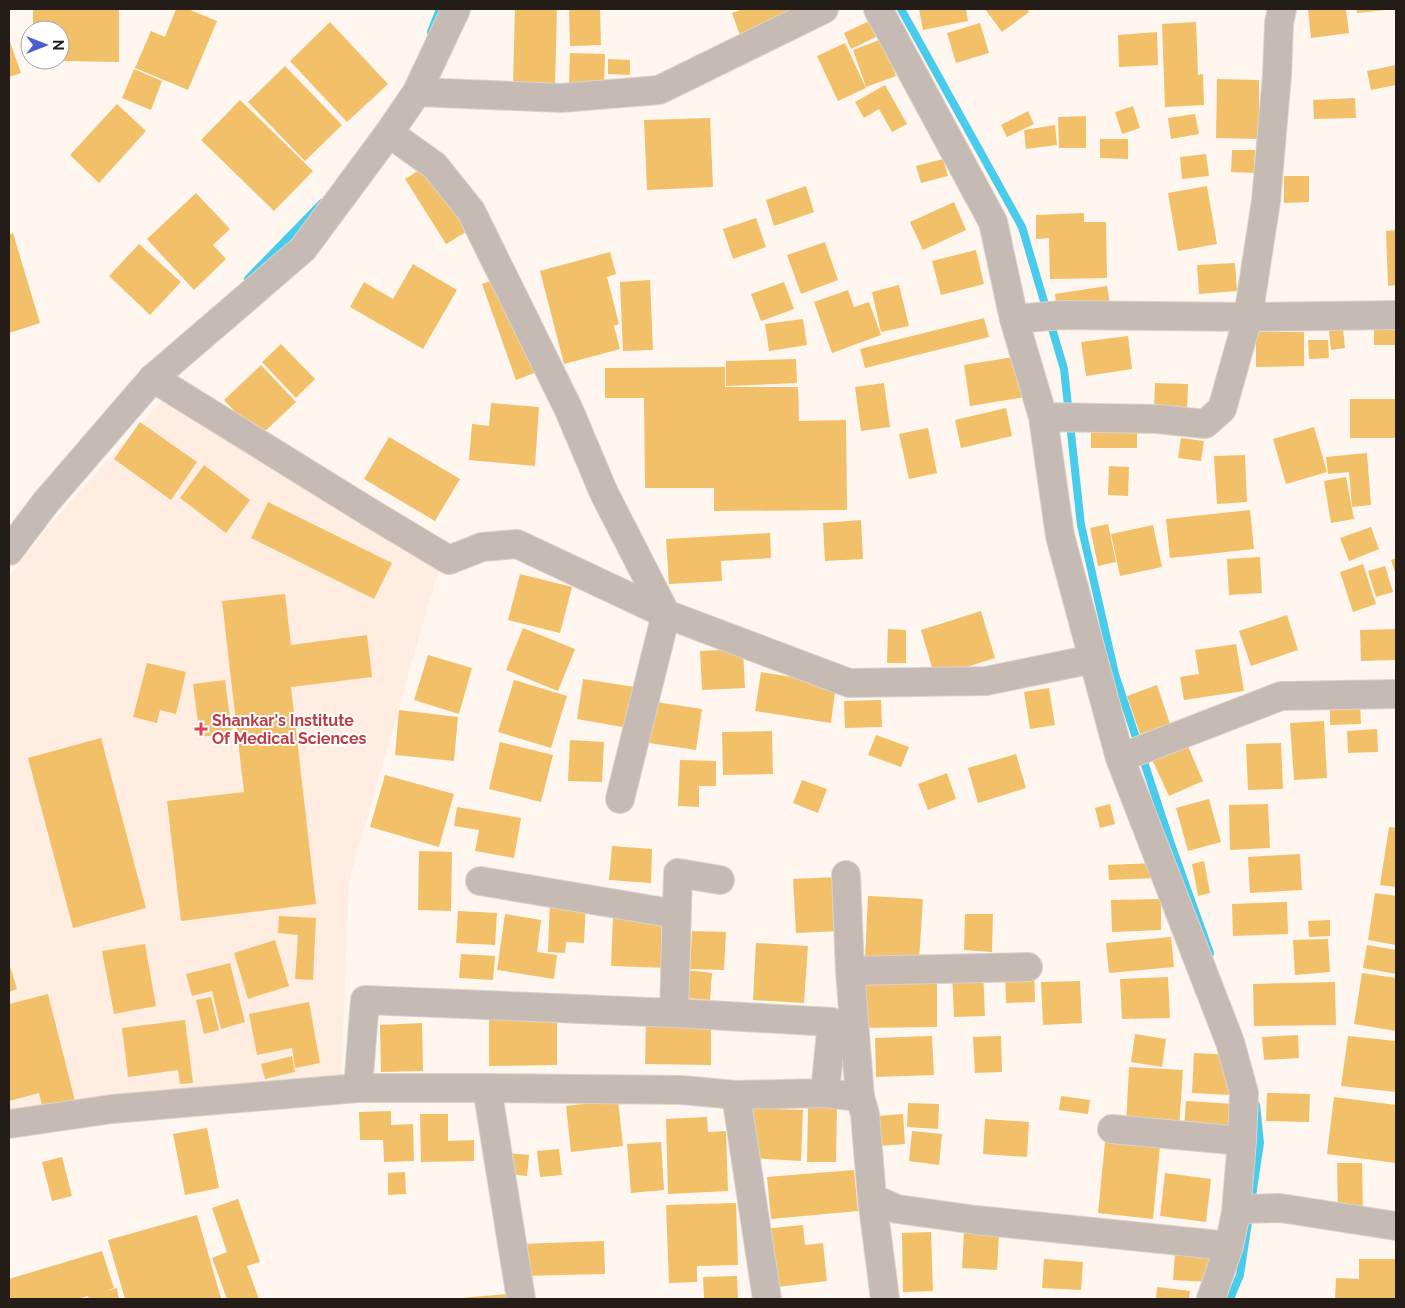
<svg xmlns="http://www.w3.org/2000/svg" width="1405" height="1308" viewBox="0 0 1405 1308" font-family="Raleway,sans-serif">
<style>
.built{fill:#feede0}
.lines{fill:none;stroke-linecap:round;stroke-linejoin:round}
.stream{stroke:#49ccec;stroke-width:8}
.building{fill:#f2c069}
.minor-casing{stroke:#dcd3cd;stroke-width:30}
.tertiary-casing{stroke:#dcd3cd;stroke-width:30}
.minor{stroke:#c5bab4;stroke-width:28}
.tertiary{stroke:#c5bab4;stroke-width:28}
.health-dot{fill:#e0444e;stroke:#fff;stroke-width:2}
.labels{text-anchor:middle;stroke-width:4;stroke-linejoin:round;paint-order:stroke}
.health-label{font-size:16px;font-weight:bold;fill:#be3a42;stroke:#fff;text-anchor:start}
</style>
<rect width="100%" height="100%" fill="#fff6f0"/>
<path class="built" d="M162,401L439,568L349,881L341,1081L9,1113V577L58,515Z"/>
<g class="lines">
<path class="stream" d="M901,9L1022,227L1064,369L1081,525L1115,674L1171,844L1210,953
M431,32L440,9
M248,279L322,203
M1230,1299L1240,1275L1260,1143L1256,1105"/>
</g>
<path class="building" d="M33,9H119V62L60,61V30H33Z
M176,9H188L217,21L188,90L135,68L151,31L165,37Z
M515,9H557L555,84L513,83Z
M569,9H600L601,45L570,46Z
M743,9H788L792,20L741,38L732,13Z
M919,9H966L968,21L923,30Z
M985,9H1027L1029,12L1002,32Z
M1308,9H1346L1349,33L1311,38Z
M1356,9H1386V10L1357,13Z
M869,21L876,37L851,49L844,33Z
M330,22L388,84L347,122L290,61Z
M1196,22L1198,75L1203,74L1204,105L1165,107L1162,24Z
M980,23L989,53L956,63L947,33Z
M1157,32L1158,65L1119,67L1118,35Z
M9,39L21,73L9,77Z
M882,39L896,76L866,87L853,50Z
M845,43L866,88L838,101L817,56Z
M570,53L605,54L604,86L569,85Z
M608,59L630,60V75L608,74Z
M1396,65V85L1371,90L1367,71Z
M285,66L342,125L305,161L248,102Z
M134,69L162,81L151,110L122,98Z
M1217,79L1259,80V139L1216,138Z
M885,85L907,124L892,132L879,109L864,118L855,102Z
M1355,98L1356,118L1314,119L1313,100Z
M240,100L313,171L274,211L201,140Z
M117,104L146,131L99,183L70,155Z
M1133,106L1140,128L1122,134L1115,112Z
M1028,111L1034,124L1007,137L1001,125Z
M1195,114L1199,134L1171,139L1168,118Z
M1086,116V148H1059L1058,117Z
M710,118L713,187L647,190L644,120Z
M1055,125L1057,145L1026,149L1024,130Z
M1100,139H1128V159L1100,158Z
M1232,150H1255L1254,173L1231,172Z
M1206,154L1209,176L1182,179L1180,157Z
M943,159L948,176L921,183L916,166Z
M429,164L471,229L446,244L405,179Z
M1284,176H1309V202L1284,203Z
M806,186L814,212L774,226L766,200Z
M1207,186L1217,244L1178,251L1168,193Z
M196,193L230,229L213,245L226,259L194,290L147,239Z
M954,202L966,230L923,250L910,222Z
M1084,213V222H1106L1107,278L1050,279L1049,238L1036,239V215Z
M756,218L766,247L733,259L723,229Z
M1396,230V285L1388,286L1386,231Z
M13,233L40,323L9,333V235Z
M825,242L838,280L801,294L787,255Z
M139,244L181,282L150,315L109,276Z
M976,250L984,284L941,295L932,261Z
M610,252L616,274L607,277L619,324L614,326L620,349L564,364L540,271Z
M1235,263L1237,291L1199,294L1197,265Z
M413,264L457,290L423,349L350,307L364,282L393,299Z
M507,275L542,370L516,380L482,284Z
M650,280L653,350L623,351L620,282Z
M784,282L794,309L761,321L751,294Z
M899,285L909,326L881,332L872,292Z
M1107,286L1111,311L1058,319L1055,294Z
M848,290L854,307L869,302L881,335L832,353L814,302Z
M984,318L989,337L865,368L860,349Z
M803,319L807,345L769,351L765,324Z
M1374,326H1396V345H1374Z
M1343,329L1345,348L1331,350L1329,331Z
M1256,332H1304V366L1256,367Z
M1128,336L1132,369L1086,376L1081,342Z
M1308,340H1328L1329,358L1309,359Z
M281,344L315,379L296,398L262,362Z
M1020,356L1026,397L970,406L964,365Z
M796,359L797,383L726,386V361Z
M261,365L296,402L259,437L224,400Z
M725,367V387H798L799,421L846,420L847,510L714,511V488H645L644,398H605V368Z
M884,383L890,427L861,431L855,387Z
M1155,383L1188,384L1187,411L1154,410Z
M1350,399H1396V438H1350Z
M491,403L539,407L535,466L469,460L472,424L489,426Z
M1006,408L1012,436L961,448L955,420Z
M140,422L197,462L171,500L114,459Z
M1137,427V448H1091V428Z
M1314,427L1327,472L1286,484L1273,439Z
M928,428L937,473L909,479L899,434Z
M389,437L460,479L435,521L364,479Z
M1181,438L1204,441L1201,461L1178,458Z
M1367,453L1371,505L1352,507L1349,472L1328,474L1326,457Z
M1245,455L1247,502L1217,504L1214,456Z
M204,465L250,500L226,533L180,498Z
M1109,466L1129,467L1128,496L1108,495Z
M1346,477L1354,519L1331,523L1324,481Z
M268,502L392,563L374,599L251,538Z
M1250,510L1254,549L1170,558L1166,519Z
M861,520L863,559L825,561L823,523Z
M1108,524L1116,562L1098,566L1090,528Z
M1153,525L1162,567L1120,576L1111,534Z
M1371,527L1379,549L1349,561L1340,538Z
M770,533L771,558L721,561L722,581L669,584L666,539Z
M1260,557L1262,593L1229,595L1227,559Z
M1396,558V575L1391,560Z
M1363,564L1376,604L1353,612L1340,572Z
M1385,566L1393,592L1376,597L1368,571Z
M520,574L572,587L560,633L508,620Z
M285,594L291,645L367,635L372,677L291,687L316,904L181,921L167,801L244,792L222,601Z
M981,611L995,658L935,677L921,630Z
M1287,615L1298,650L1251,666L1239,631Z
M523,628L575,649L558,691L506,670Z
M888,629L906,630V663H887Z
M1396,629V660L1361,661L1360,630Z
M1236,644L1244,691L1184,700L1180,677L1199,674L1195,650Z
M743,649L745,688L702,690L700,651Z
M428,655L472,668L459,714L414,700Z
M147,663L186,672L176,714L160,710L157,723L133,717Z
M761,672L836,684L831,723L755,711Z
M583,679L635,687L628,728L577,719Z
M225,680L232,733L200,737L193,684Z
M514,680L567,696L551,748L498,732Z
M1157,685L1170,724L1140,734L1127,696Z
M1049,688L1055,725L1030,729L1024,692Z
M881,700L882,727L845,728L844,701Z
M656,702L702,709L696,750L649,743Z
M1360,702L1361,724L1330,725V703Z
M399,710L458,717L454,761L395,755Z
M1324,721L1327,778L1294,780L1290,723Z
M1377,729L1378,752L1348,753L1347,731Z
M772,731L773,774L723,775L722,732Z
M876,735L909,747L901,767L868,755Z
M1184,737L1203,781L1169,796L1149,753Z
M101,738L146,908L73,928L28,758Z
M570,740L604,742L602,782L568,781Z
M500,742L553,755L541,802L489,789Z
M1281,743L1283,789L1248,790L1246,744Z
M1016,754L1026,788L978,803L968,768Z
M680,760L716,761V786H699V807L678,806Z
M947,773L956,799L928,810L918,784Z
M385,775L454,794L439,847L370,827Z
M802,780L827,789L818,813L793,803Z
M1209,799L1221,842L1188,851L1176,808Z
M1110,804L1115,824L1100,828L1095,808Z
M1268,804L1270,848L1230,850L1229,805Z
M457,807L521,818L514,858L475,851L479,830L454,826Z
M1389,827L1396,828V887L1380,885Z
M612,846L652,849L651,883L609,880Z
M419,851L452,852L451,911L418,910Z
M1300,854L1302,890L1250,893L1248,857Z
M1204,861L1210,893L1198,896L1192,864Z
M1154,863L1155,878L1109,880L1108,865Z
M837,877L839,931L796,933L793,879Z
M1375,893L1396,896V945L1368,940Z
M868,896L923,899L919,961L865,958Z
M1161,899V930L1112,932L1111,900Z
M550,900L586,901L584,943L566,942L565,953L548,952Z
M1287,902L1288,934L1233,936L1232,904Z
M458,911L497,913L495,945L456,943Z
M505,914L541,920L537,952L557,955L554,979L497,970Z
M965,914H993L992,952L964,950Z
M279,916L316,918L313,980L295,979L298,935L278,933Z
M613,916L662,918L661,946H669L668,968L611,966Z
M1330,920V936L1309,937L1308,921Z
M692,931L726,932L724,970L690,969Z
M1171,937L1174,967L1109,973L1106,943Z
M1328,939L1330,972L1295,975L1293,940Z
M275,940L289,986L248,999L234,953Z
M756,943L808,946L804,1003L753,1000Z
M145,944L156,1006L114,1014L102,951Z
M1367,945L1396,950V974L1363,968Z
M461,954L495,956L493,980L459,978Z
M9,963L17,989L9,992Z
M230,963L245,1022L221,1029L212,991L192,996L186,974Z
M1034,964L1035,1002L1006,1003L1005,965Z
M686,970L712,973L710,1000L684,998Z
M983,971L985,1016L954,1017L952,972Z
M1362,973L1396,978V1031L1354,1024Z
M937,976V1027L852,1028L851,977Z
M1168,977L1170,1018L1122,1019L1120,979Z
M1080,981L1082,1023L1043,1025L1041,982Z
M1335,982L1336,1025L1254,1026L1253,984Z
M48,994L75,1101L43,1109L39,1093L9,1101V1004Z
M211,997L219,1030L204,1034L196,1000Z
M309,1002L320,1063L295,1068L292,1048L257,1055L249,1014Z
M557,1017V1065L489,1066V1018Z
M185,1020L193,1083L180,1084L178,1070L128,1077L122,1028Z
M646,1021L711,1023V1065L645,1064Z
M422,1023L423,1071L381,1072L380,1025Z
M1135,1034L1166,1039L1162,1067L1131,1062Z
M1298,1035L1299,1058L1264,1060L1262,1037Z
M932,1036L934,1075L876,1077L875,1038Z
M1001,1036L1002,1072L975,1073L973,1037Z
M1348,1036L1396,1041V1092L1341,1086Z
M1194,1053L1232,1055L1230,1095L1192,1093Z
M292,1056L295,1072L265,1079L261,1064Z
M1129,1067L1183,1070L1179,1128L1126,1125Z
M1267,1093L1310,1094L1309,1122L1266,1121Z
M1061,1096L1090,1100L1088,1114L1059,1110Z
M1334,1097L1396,1105V1163L1327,1154Z
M618,1100L623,1146L571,1152L566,1106Z
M1186,1101L1235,1104L1234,1131L1184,1129Z
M908,1103L939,1104L938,1129L907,1127Z
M808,1106H837L836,1162H807Z
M752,1108L803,1110L801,1161L749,1158Z
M391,1111V1125L413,1124L414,1161L384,1162L383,1140H360L359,1112Z
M420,1114H448V1141L474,1140V1161L421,1162Z
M903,1114L905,1144L879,1146L877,1116Z
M707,1117L708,1132L726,1131L728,1191L668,1194L666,1119Z
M985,1119L1029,1122L1027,1157L983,1154Z
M207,1128L219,1188L185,1195L173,1134Z
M912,1131L942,1134L939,1165L909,1161Z
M1106,1132L1161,1137L1153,1219L1098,1213Z
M661,1142L664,1190L631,1193L627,1144Z
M559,1149L562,1175L540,1177L537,1151Z
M499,1152L529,1155L527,1176L497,1173Z
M62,1157L72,1196L52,1201L42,1162Z
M1337,1163H1362L1363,1211L1338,1212Z
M854,1170L858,1211L771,1219L767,1177Z
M405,1172L406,1194L388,1195V1173Z
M1165,1173L1211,1179L1206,1222L1160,1216Z
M238,1199L260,1262L247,1266L259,1299H227L212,1258L227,1252L212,1208Z
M736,1203L738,1265L697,1266V1282L669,1283L666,1205Z
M197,1215L221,1298L125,1299L108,1240Z
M803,1225L805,1245L823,1243L827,1281L769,1288L763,1229Z
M931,1232L933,1291L903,1292L902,1233Z
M964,1232L999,1234L997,1270L962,1268Z
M604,1241L605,1274L520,1276L519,1244Z
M102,1251L114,1288L107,1291L117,1288L119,1299H89L88,1296L77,1299H9V1279Z
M1175,1254L1211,1256L1210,1282L1173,1280Z
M1044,1259L1083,1262L1081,1290L1042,1288Z
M1359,1259H1396V1299H1335L1336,1278L1359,1279Z
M737,1276L738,1299H704L703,1277Z
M1157,1287L1190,1291L1189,1299H1156Z
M507,1294L508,1299H461V1298Z"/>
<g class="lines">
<defs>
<path id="minor" d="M878,9L993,222L1014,319L1043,417L1060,536L1120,758L1230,1042L1244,1093L1242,1141L1236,1212
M417,92L561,98L659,90L824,9
M389,133L435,166L471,211L569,410L604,493L666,614L620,799
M1014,319L1062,315L1248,317L1396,315
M153,378L369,512L449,560L482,547L517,544L666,614L849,683L986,681L1093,659
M1043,417L1157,419L1205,424L1222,409L1248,317L1266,201L1277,75L1279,23L1282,9
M1120,758L1281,696L1396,694
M846,875L850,971L860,1097
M480,881L676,914
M850,971L1028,967
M674,1013L678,873L720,880
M358,1088L365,1000L674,1013L832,1022L825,1093
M487,1088L521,1299
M736,1095L767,1299
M9,1124L112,1109L358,1088H487L682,1090L736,1095L825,1093L860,1097L865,1114L872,1198L897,1209L976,1220L1229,1246
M1112,1129L1242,1141
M872,1198L885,1299
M1211,1299L1229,1246L1236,1212L1243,1209L1280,1208L1396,1226"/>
<path id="tertiary" d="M9,551L46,502L153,378L303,249L389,133L417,92L456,9"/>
</defs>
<use href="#minor" class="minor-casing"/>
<use href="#tertiary" class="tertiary-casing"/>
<use href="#minor" class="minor"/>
<use href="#tertiary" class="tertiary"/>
</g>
<path class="health-dot" d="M198.5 721.5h5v5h5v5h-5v5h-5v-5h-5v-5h5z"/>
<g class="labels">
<g class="health-label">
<text x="212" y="726">Shankar's Institute<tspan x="212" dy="18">Of Medical Sciences</tspan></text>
</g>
</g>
<rect width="1405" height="1308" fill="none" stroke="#241c17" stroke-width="20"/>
<g transform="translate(45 45) rotate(90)"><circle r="24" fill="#ffffff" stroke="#a7a4a2"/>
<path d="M0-4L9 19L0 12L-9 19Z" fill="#4d5bd0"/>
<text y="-8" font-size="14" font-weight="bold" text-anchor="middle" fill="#241c17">N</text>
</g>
</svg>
